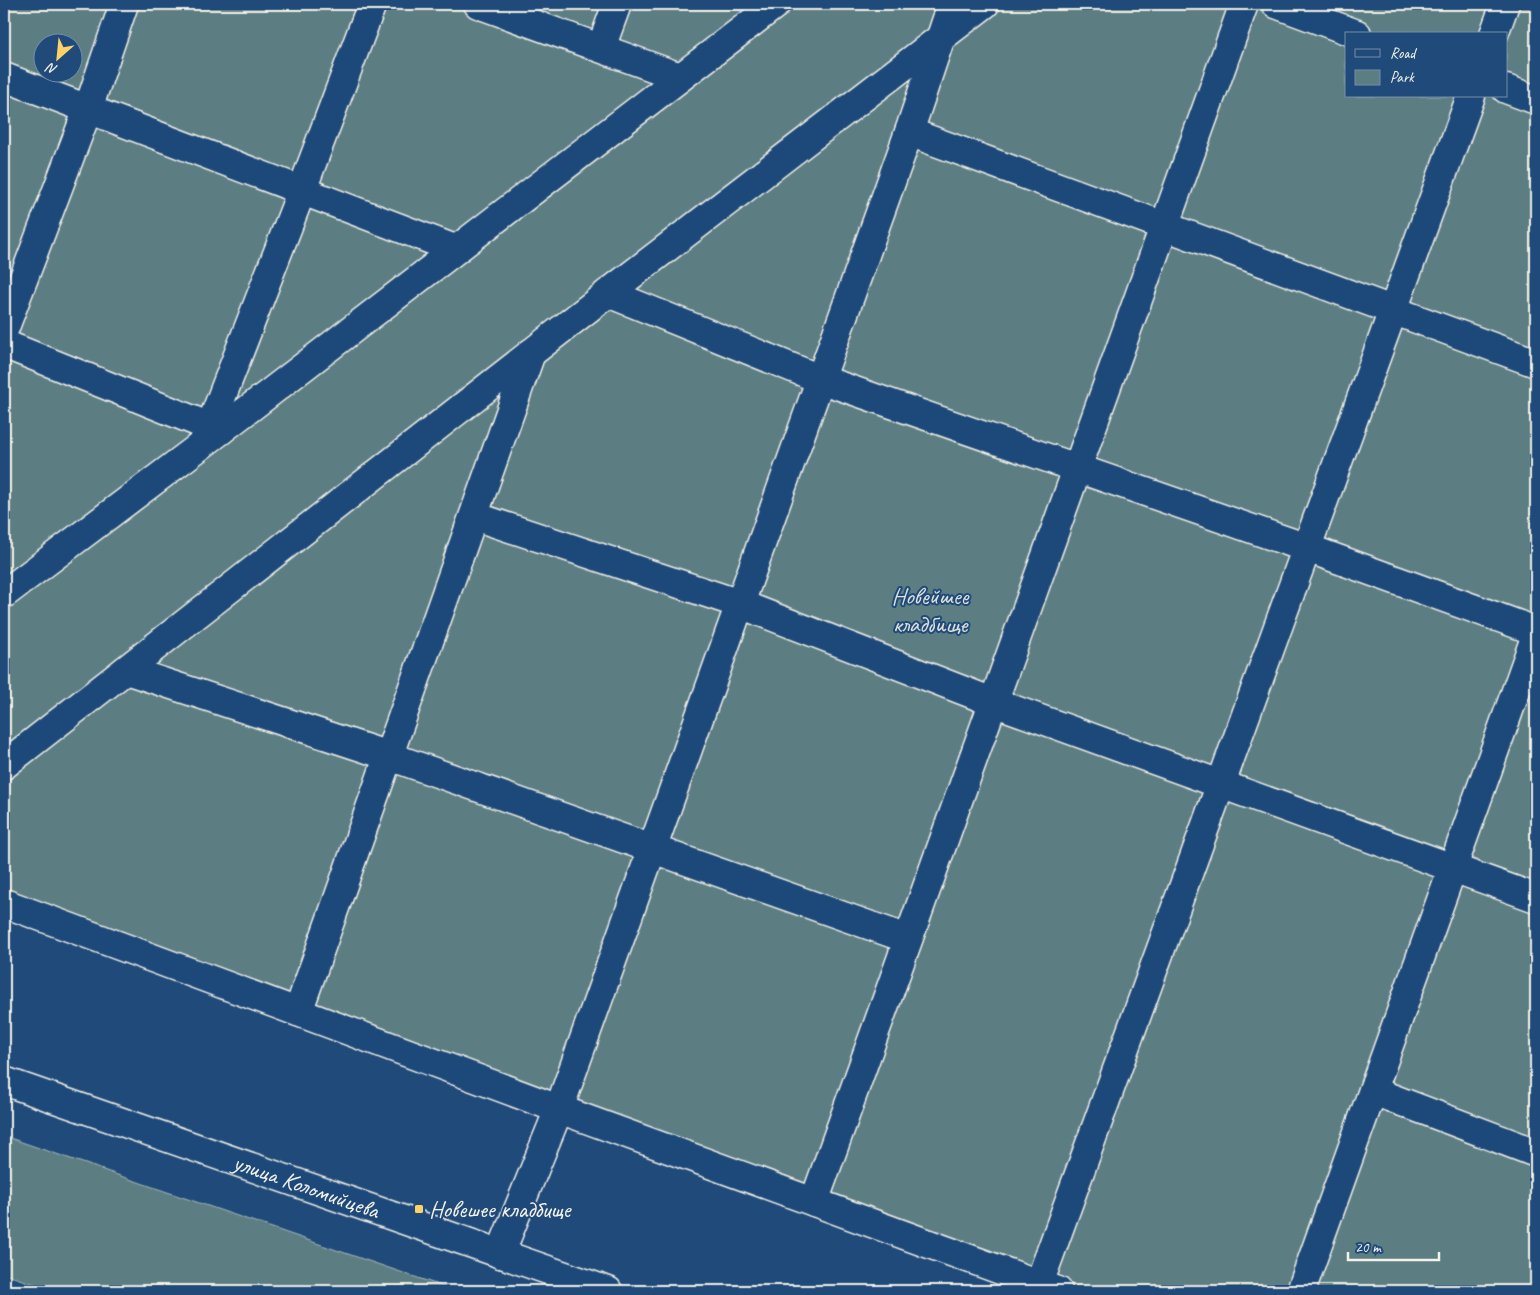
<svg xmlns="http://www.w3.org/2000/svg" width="1540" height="1295" viewBox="0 0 1540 1295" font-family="Caveat,sans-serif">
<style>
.green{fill:#5b7e83;stroke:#a8b8b6;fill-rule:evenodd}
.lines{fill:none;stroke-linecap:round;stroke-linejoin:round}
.minor-casing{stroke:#f4f1e8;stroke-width:31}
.minor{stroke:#1f4a7a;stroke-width:28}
.poi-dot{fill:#ffd166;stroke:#1f4a7a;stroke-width:2}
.labels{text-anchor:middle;stroke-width:4;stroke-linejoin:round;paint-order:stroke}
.park-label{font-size:24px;fill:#dde0d9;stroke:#1f4a7a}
.street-label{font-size:24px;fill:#f4f1e8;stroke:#1f4a7a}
.poi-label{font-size:24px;fill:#f4f1e8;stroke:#1f4a7a;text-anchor:start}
</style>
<rect width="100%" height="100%" fill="#1f4a7a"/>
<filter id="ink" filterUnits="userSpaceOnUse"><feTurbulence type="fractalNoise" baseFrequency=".02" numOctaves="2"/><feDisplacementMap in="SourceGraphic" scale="10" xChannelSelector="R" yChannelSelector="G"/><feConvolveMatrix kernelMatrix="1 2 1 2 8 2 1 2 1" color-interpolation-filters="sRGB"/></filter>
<g filter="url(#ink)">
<path class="green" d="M4,4H1536V1291H1023L4,915ZM1346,34H1506V96H1346ZM42,42H72V72H42Z
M4,1136L456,1291H56L4,1274Z"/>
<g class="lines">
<defs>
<g id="minor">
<path d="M478,4L680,77"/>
<path d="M1276,4L1357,34"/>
<path d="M1494,34L1505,4"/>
<path d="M601,48L617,4"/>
<path d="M4,77L455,249"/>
<path d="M1506,89L1536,100"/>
<path d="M909,132L1536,363"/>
<path d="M608,293L820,379L1307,548L1536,631"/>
<path d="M4,330L88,109L124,4"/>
<path d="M4,344L220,431"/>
<path d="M210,427L302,190L372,4"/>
<path d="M474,516L740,604L993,702L1536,898"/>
<path d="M4,594L220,431L776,4"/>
<path d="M126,670L389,756L908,939"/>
<path d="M4,765L608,293L985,4"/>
<path d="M4,903L559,1109L1058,1291"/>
<path d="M298,1012L531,353"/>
<path id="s1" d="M4,1081L608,1291"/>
<path d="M1373,1091L1536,1153"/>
<path d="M814,1202L1244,4"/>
<path d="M500,1254L559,1109L909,132L952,4"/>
<path d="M1039,1284L1471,96"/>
<path d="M1301,1291L1536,635"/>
</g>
</defs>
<use href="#minor" class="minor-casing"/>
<use href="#minor" class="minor"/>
</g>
</g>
<rect class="poi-dot" x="414" y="1204" width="10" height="10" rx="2.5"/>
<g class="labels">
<g class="park-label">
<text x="930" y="604">Новейшее<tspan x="930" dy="28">кладбище</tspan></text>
</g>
<g class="street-label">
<text dy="8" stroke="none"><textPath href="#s1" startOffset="320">улица Коломийцева</textPath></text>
</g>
<g class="poi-label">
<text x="429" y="1217">Новешее кладбище</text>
</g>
</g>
<rect width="1540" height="1295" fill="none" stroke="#1f4a7a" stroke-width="20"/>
<rect x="10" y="10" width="1520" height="1275" fill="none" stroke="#f4f1e8" stroke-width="2" filter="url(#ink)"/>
<rect x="1345" y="32" width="162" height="65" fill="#1f4a7a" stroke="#748da6"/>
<rect x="1355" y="49" width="25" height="8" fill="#1f4a7a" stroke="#748da6"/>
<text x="1390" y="58" font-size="15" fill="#f4f1e8">Road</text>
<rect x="1355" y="70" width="25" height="15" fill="#5b7e83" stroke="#748da6"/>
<text x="1390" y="82" font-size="15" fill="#f4f1e8">Park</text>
<g transform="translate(58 58) rotate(207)"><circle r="24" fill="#1f4a7a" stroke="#748da6"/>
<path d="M0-4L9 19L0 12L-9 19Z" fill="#ffd166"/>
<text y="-8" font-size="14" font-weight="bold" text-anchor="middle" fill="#f4f1e8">N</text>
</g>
<path d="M1348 1252v8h91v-8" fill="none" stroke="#f4f1e8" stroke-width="2.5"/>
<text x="1355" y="1252" font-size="15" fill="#f4f1e8" stroke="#1f4a7a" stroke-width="4" paint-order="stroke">20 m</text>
</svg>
